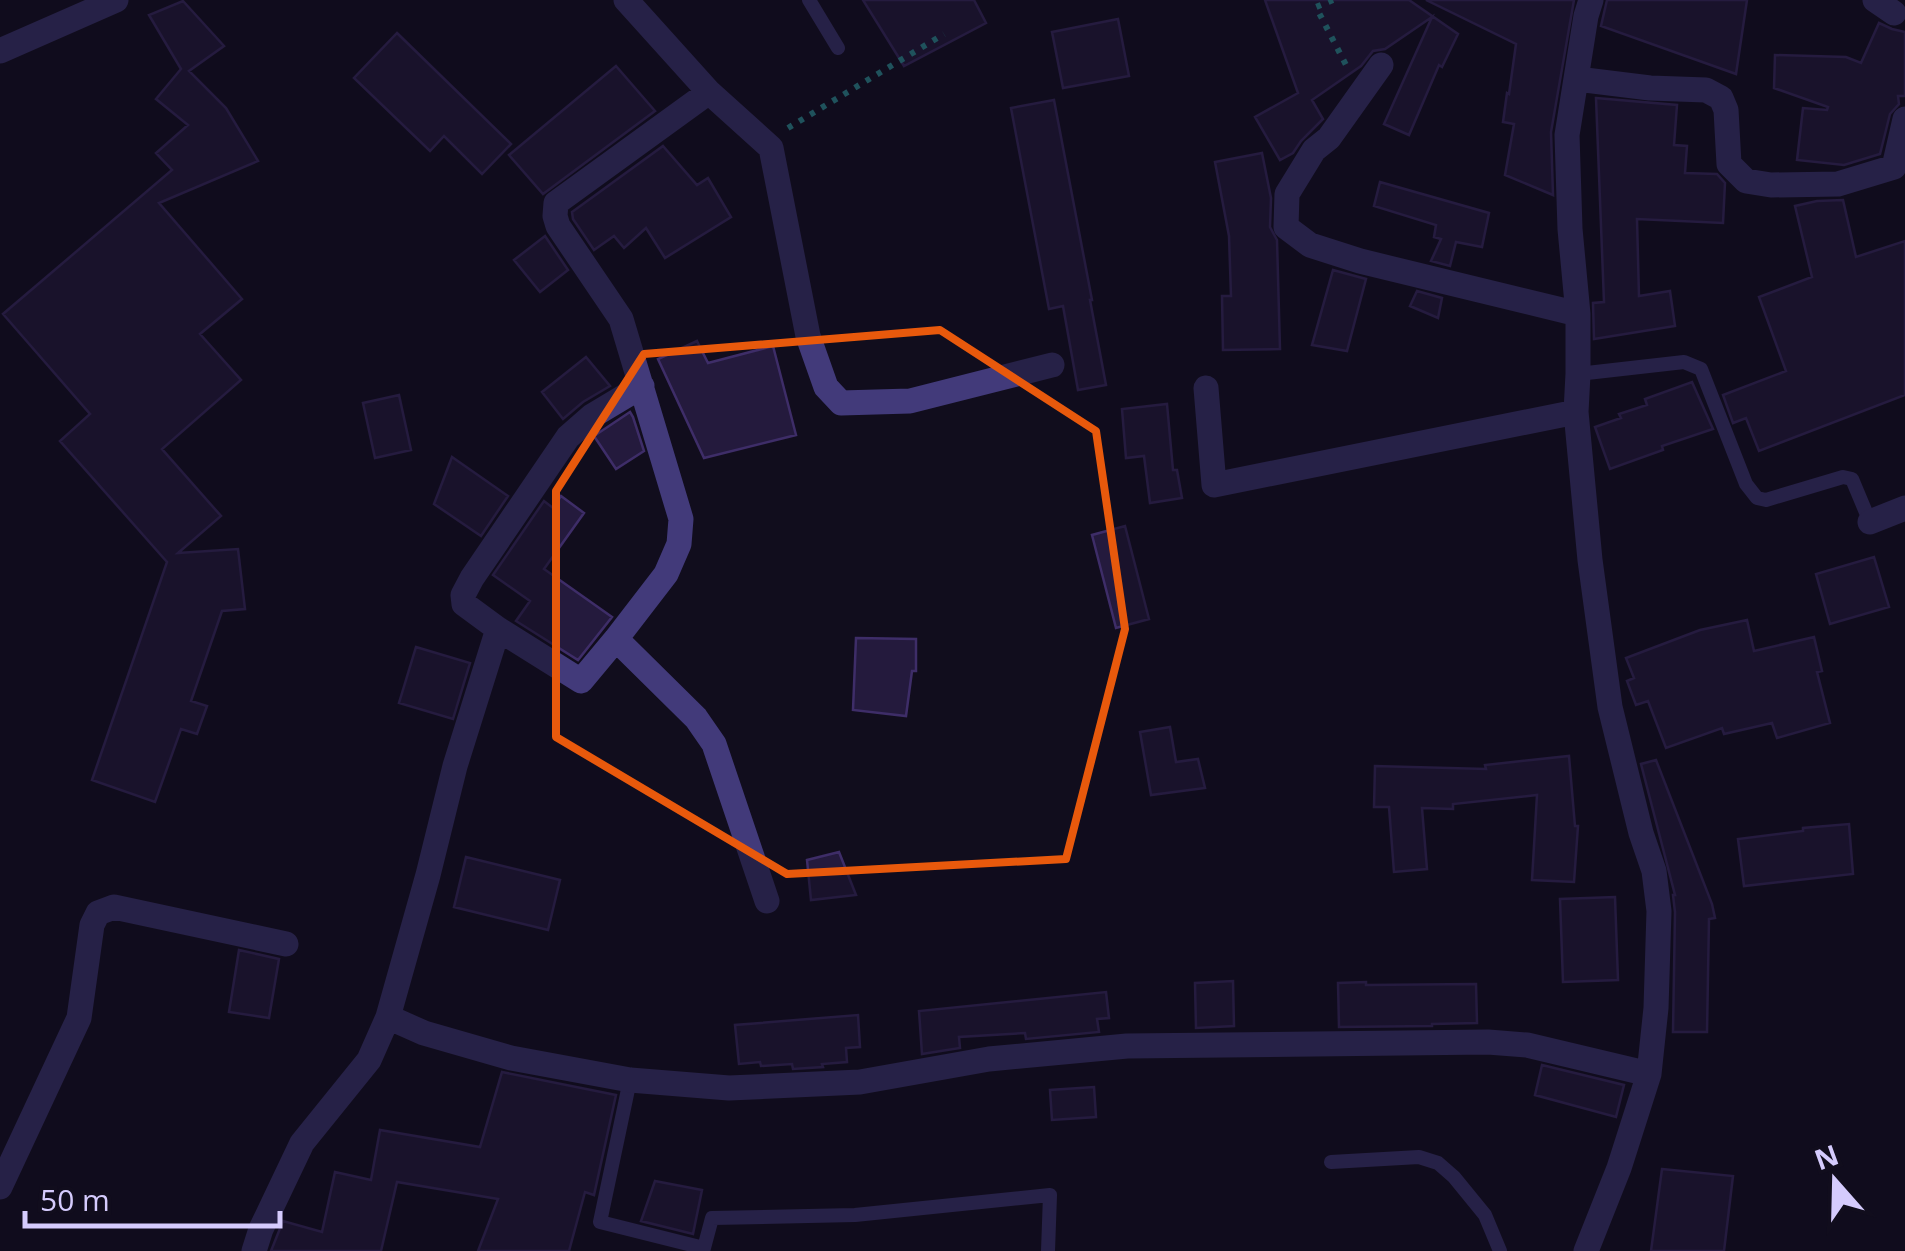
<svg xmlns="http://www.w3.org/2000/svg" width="1905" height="1251" viewBox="0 0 1905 1251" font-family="'Open Sans',sans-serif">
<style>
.building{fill:#241a3d;stroke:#3e2d68;stroke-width:2.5}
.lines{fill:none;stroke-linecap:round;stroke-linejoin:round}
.path{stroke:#32a6a9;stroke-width:6;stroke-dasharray:5 8;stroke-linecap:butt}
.service{stroke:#423a7a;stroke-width:14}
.minor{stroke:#423a7a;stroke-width:25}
.marked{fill:none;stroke:#e8590c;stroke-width:8;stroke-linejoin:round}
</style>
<rect width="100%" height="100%" fill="#110d1d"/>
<path class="building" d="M863,0H974L986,23L904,66Z
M1265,0H1409L1458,34L1442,67L1439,65L1409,135L1384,124L1432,17L1385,49L1373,51L1361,66L1312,100L1323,119L1301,141L1293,153L1280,160L1255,117L1298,93Z
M1426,0H1574L1551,132L1553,195L1505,175L1514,124L1503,122L1507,93L1509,94L1516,44Z
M1607,0H1747L1736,74L1601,26Z
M183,1L224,46L189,71L226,108L258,161L159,203L242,299L200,334L241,380L162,449L221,516L178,553L238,549L245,609L222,611L191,701L207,706L197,734L181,729L155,802L92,780L167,562L60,441L90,414L3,314L172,170L156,153L188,125L156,99L181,69L149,15Z
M1118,19L1129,76L1063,88L1052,32Z
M1879,23L1892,29L1905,32V96H1898L1899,104L1890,114L1880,154L1844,165L1797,160L1803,108L1827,110L1828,107L1774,88L1775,55L1846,57L1861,63Z
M397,33L511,144L482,174L444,136L430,151L354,78Z
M616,66L655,111L543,194L509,155Z
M1596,98L1677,105L1674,145L1687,146L1685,173L1717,174L1725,183L1723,223L1637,219L1639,296L1670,291L1675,326L1594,339L1593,303L1604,302Z
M1054,100L1092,300H1090L1106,385L1078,390L1063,306L1049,309L1011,108Z
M663,146L697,185L708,178L731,217L665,258L646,228L624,248L614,236L594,250L573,219L572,212Z
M1262,153L1271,198L1270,227L1277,240L1280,349L1223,350L1222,296H1231L1229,236L1215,162Z
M1380,182L1489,213L1482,247L1456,242L1450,266L1431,261L1441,239L1434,237L1436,225L1374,206Z
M1843,200L1856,257L1905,241V395L1759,451L1746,418L1733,423L1723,395L1786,371L1759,297L1812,277L1795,206L1817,201Z
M545,236L568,270L540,292L514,260Z
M1333,270L1366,279L1347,351L1312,345Z
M1417,291L1442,298L1438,318L1410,306Z
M697,341L708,363L773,346L796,435L704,458L658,359Z
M586,357L610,386L583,402L563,419L542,392Z
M1692,382L1713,429L1662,446L1663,450L1610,469L1595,427L1621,418L1619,414L1647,405L1645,399Z
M399,395L411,450L375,458L363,403Z
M1167,404L1173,470H1177L1182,498L1150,503L1144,456L1126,458L1122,409Z
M630,412L633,417L644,451L616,469L594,436Z
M452,457L508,496L481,536L434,504Z
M561,496L584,513L544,569L612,617L578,660L516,621L530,601L493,575L544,501L553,508Z
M1125,526L1149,619L1116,628L1092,535Z
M1874,557L1889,607L1830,624L1816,574Z
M1747,620L1754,651L1814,637L1822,671L1817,672L1830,723L1777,738L1772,723L1724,734L1722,728L1666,748L1648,701L1636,705L1627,681L1634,678L1626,658L1700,630Z
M856,638L916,639V671H912L906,716L853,710Z
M416,647L470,663L453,719L399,703Z
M1170,727L1176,762L1198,759L1205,788L1151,795L1140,732Z
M1569,756L1575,826H1578L1574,882L1532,880L1537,795L1453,804V809L1422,808L1427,869L1394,872L1389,807H1374L1375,766L1486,769L1485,765Z
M1656,760L1712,904L1715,918L1709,919L1707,1032H1673L1675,912L1673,895H1675L1641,764Z
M1849,824L1853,874L1744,886L1738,839L1803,831V828Z
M839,852L856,895L811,900L807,860Z
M466,857L560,880L548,930L454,907Z
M1615,897L1618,980L1563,982L1560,899Z
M239,950L279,959L269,1018L229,1012Z
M1233,981L1234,1026L1196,1028L1195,983Z
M1366,982V985L1476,984L1477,1023L1432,1024V1026L1339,1027L1338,983Z
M1106,992L1109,1018L1097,1019L1099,1032L1026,1039L1025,1033L959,1037L960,1048L922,1054L919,1011Z
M858,1015L860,1047L846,1048L847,1062L822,1064L823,1067L793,1069L792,1064L761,1066L760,1062L739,1064L735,1025Z
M1542,1065L1624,1085L1616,1117L1535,1095Z
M502,1072L616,1095L594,1195L585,1192L569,1251H478L498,1199L397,1182L381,1251H271L283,1221L322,1232L335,1172L371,1180L380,1130L480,1147Z
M1094,1087L1096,1117L1052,1120L1050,1090Z
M1662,1169L1733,1176L1724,1251H1651Z
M655,1181L702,1190L693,1234L641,1221Z"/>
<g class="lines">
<path class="path" d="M1333,0L1316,7L1346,65
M788,128L944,34"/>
<path class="service" d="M809,0L838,48
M1578,374L1684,362L1701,369L1746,484L1757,498L1766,500L1843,477L1852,479L1870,522
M630,1080L600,1222L704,1248L712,1218L855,1215L1050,1195L1048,1251
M1331,1162L1419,1157L1438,1163L1454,1177L1485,1215L1500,1251"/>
<path class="minor" d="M626,0L709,92L771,148L808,336L826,387L841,403L910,401L1052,365
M1875,0L1894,13
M0,51L116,0
M1381,65L1329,138L1314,150L1287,194L1286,227L1310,245L1360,261L1578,314
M1577,79L1650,88L1706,90L1721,98L1726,110L1729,164L1746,181L1771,185L1838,184L1894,167L1905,119
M642,386L592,416L568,437L472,578L463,595L464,604L498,629L581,681L616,639L666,574L679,544L681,519L621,319L558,226L555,216L556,203L709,92
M1206,388L1214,485L1576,412
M1870,522L1905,508
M616,639L696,718L714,744L767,901
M388,1017L424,1033L511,1058L630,1080L729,1088L860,1082L989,1059L1127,1046L1488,1042L1527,1045L1649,1074
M0,1187L79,1018L92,925L98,913L114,907L286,944
M254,1251L261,1229L302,1143L369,1060L388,1017L428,875L455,766L498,629
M1586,1251L1619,1168L1649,1074L1656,1008L1659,911L1654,871L1641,833L1610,707L1590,560L1576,412L1578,374V314L1570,229L1567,135L1586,16L1591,0"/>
</g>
<path d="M0 0H1905V1251H0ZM940,330L1096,431L1125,629L1066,859L787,874L556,737V491L644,354Z" fill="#110d1d" fill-opacity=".55" fill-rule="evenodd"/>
<path class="marked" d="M940,330L1096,431L1125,629L1066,859L787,874L556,737V491L644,354Z"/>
<g transform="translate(1835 1181) rotate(340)" stroke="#110d1d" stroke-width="8" paint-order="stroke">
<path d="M0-8L18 38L0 25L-18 38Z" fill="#d5cbfd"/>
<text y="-15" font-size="28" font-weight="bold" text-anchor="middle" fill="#d5cbfd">N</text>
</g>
<path d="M25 1211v15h255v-15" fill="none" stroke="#d5cbfd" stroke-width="5"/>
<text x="40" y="1211" font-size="30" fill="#d5cbfd" stroke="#110d1d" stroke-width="8" paint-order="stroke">50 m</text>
</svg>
